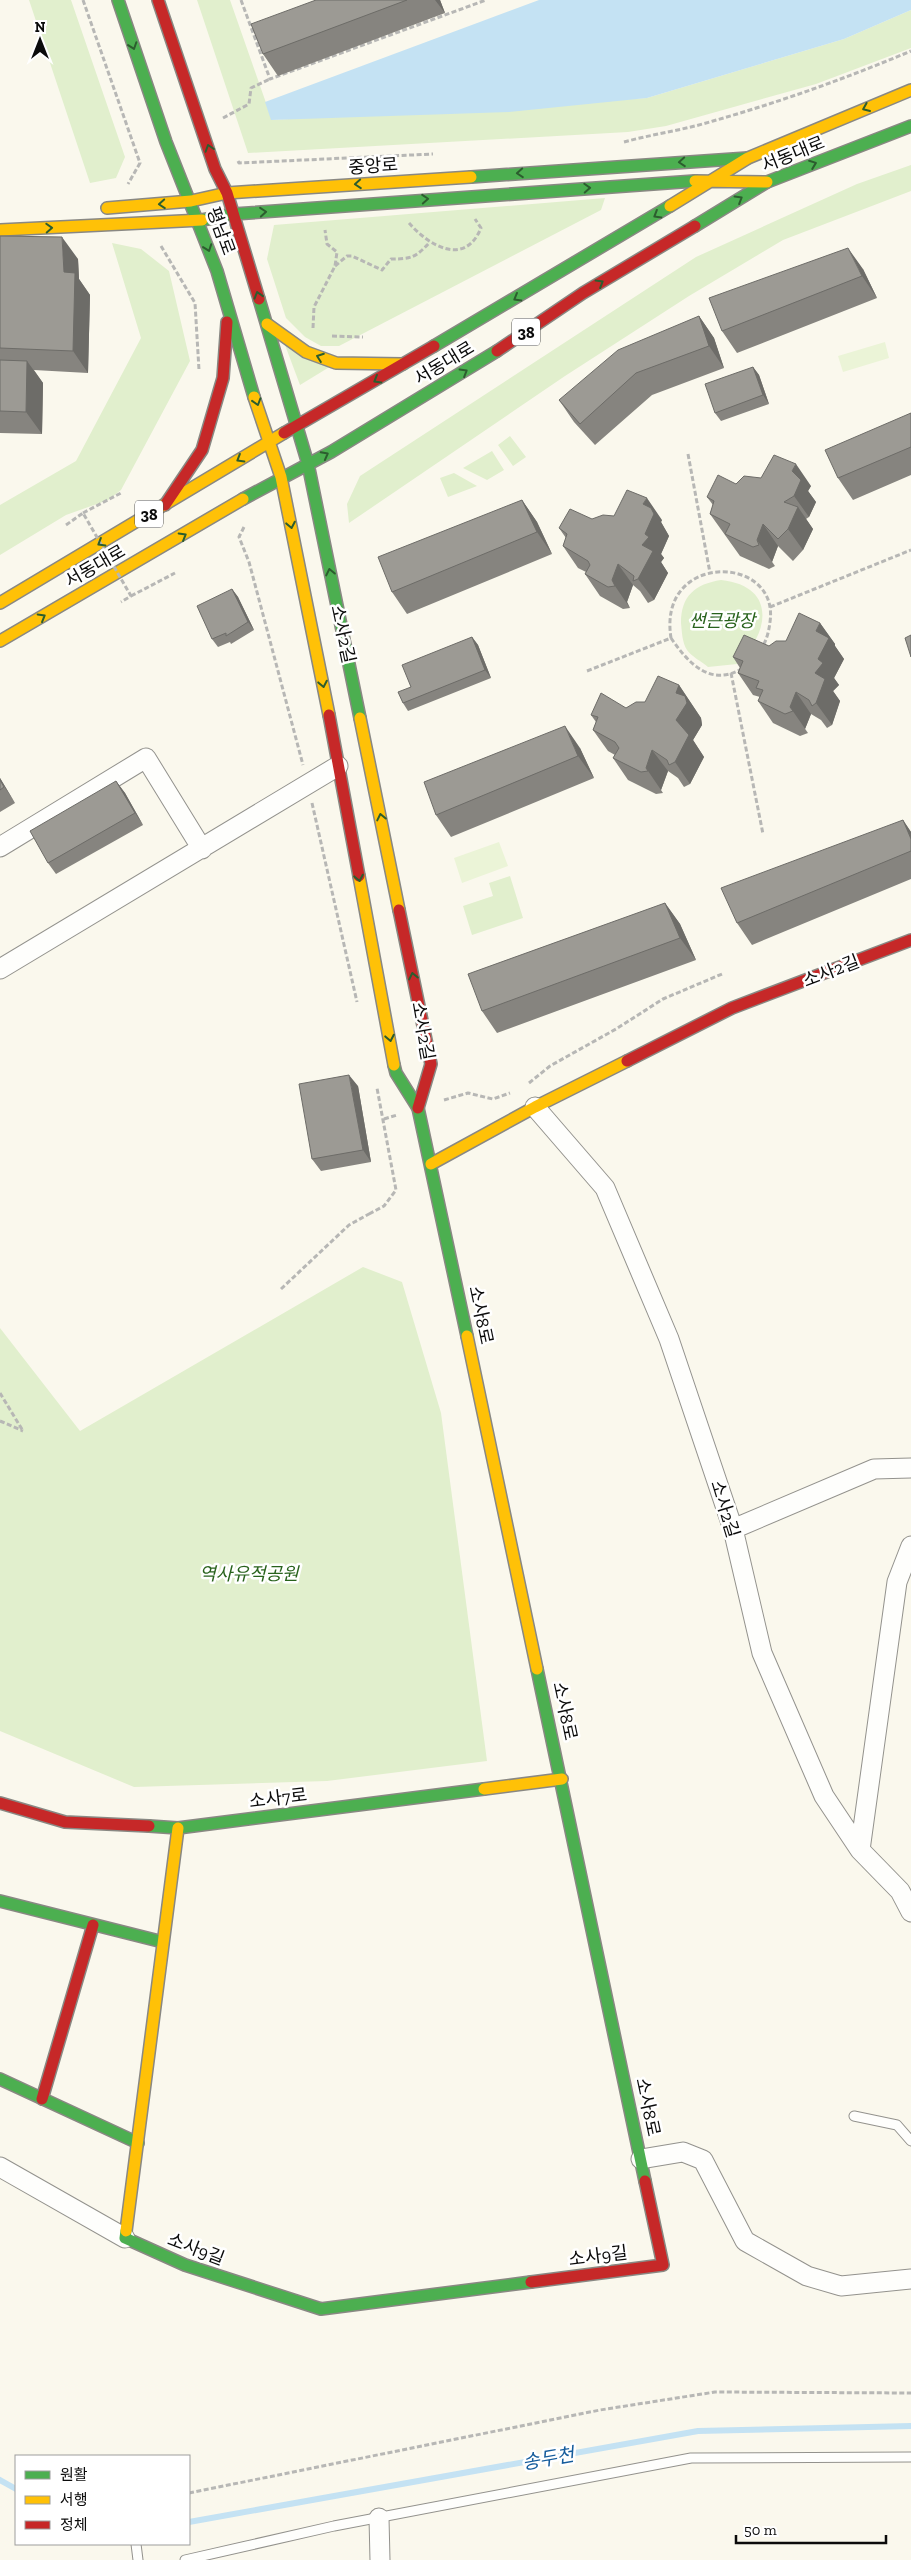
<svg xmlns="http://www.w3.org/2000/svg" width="911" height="2560" viewBox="0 0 911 2560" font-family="'Zilla Slab','Noto Sans KR',serif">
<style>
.green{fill:#e1efcd}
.pitch{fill:#ebf4d7}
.water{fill:#c4e2f3}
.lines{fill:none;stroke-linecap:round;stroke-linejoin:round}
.stream{stroke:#c4e2f3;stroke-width:6}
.lane-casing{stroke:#93928d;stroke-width:11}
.street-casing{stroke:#93928d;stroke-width:21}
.fast-casing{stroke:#898883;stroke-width:14}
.slow-casing{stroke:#898883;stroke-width:14}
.jam-casing{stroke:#898883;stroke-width:14}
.path{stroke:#b7b7b5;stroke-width:3;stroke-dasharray:5 2.5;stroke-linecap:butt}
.lane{stroke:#fefefc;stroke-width:9}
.street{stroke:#fefefc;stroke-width:19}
.fast{stroke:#4caf50;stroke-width:11}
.slow{stroke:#ffc107;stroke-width:11}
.jam{stroke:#c62828;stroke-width:11}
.path-bridge{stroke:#b7b7b5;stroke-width:3;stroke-dasharray:5 2.5;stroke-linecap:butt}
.wall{fill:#86847f}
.shaded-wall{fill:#6d6c68}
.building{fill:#9c9a94;stroke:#6d6c68}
.oneway{stroke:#2c5d2e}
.labels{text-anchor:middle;stroke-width:5;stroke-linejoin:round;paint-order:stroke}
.shield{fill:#fff;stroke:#545454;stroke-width:1}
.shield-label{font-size:16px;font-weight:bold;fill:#0b0b0b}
.street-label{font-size:18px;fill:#0b0b0b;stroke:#fff}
.park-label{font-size:18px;font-style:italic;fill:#28621c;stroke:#fff}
.water-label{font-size:19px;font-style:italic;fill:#155c9c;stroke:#fff}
</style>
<rect width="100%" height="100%" fill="#faf8ed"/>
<path class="green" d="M29,0H71L125,157L116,178L90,183Z
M197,0H230L272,120L647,98L844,39L911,10V48L816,84L666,126L628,132L248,153Z
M911,165V191L783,240L689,296L565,376L349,523L347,504L360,476L696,257L857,184Z
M605,198L601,210L339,346H321L305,337L286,318L267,259L274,225Z
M112,243L141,249L169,271L190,361L121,490L108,500L66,515L0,555V505L76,461L141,338Z
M285,345L336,363L300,385Z
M510,436L526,457L513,466L498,445Z
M492,451L504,470L487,480L463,468Z
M454,473L477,486L448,497L440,478Z
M721,580C777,586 770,633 737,664L708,667C701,661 692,657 687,650C682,642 682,632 681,623C681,596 695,584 721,580Z
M510,876L523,918L472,935L463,906L493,896L489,883Z
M363,1267L402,1282L441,1413L487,1761L327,1781L134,1787L0,1731V1328L80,1431Z"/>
<path class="pitch" d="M885,342L889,358L843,372L838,356Z
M499,842L508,866L462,883L454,858Z"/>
<path class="water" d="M539,0H911V10L844,39L647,98L509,112L271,120L265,102Z"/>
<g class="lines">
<path class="stream" d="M0,2480L16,2489
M189,2522L698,2431L911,2426"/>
<defs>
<path id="lane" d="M854,2116L897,2125L911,2141
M136,2544L138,2560
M185,2560L334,2526L691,2458L911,2457"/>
<path id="street" d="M0,847L146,758L202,849
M0,969L338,766
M535,1107L605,1188L669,1339L733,1529L762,1653L824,1796L860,1850L900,1891L911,1912
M733,1529L874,1469L911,1468
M860,1850L897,1582L911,1546
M641,2159L683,2152L703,2160L745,2241L807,2276L841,2286L911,2279
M0,2167L125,2238
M379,2518L380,2560"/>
<path id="fast" d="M118,0L166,142L217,271L254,397
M471,177L748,158
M202,220L234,214L695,181
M695,226L767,182L911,126
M259,299L308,464L360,718
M434,346L670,206
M243,499L331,452L497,351
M394,1065L396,1073L418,1108L467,1336
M537,1669L645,2181
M149,1826L178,1828L484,1789
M0,1901L163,1942
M0,2079L138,2143
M126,2231L125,2238L185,2265L321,2309L531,2282"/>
<path id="slow" d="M695,181L767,182
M670,206L748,158L911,90
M107,208L191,201L227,193L471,177
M0,230L202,220
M267,324L306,352L336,363L403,364
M254,397L281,477L329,715
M0,603L284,433
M0,641L243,499
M360,718L399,910
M359,876L394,1065
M431,1164L535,1107L627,1061
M467,1336L537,1669
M484,1789L562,1779
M126,2231L178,1828"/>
<path id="jam" d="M158,0L215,169L227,193L259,299
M497,351L583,293L695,226
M284,433L434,346
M165,505L202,450L223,378L227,322
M329,715L359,876
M399,910L431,1064L418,1108
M627,1061L732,1008L911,940
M0,1803L65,1822L149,1826
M42,2099L93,1925
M531,2282L663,2265L645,2181"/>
</defs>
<use href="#lane" class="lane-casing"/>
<use href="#street" class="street-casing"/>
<use href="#fast" class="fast-casing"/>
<use href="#slow" class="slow-casing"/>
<use href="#jam" class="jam-casing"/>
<path class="path" d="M83,0L140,163L128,184
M241,0L270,79L486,0
M223,118L249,104L251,88L270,79
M624,142C653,134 684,130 713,121C780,102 847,78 911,51
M238,161L239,163L433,154
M409,223C429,246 465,267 481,228L475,219
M161,246L195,303L199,370
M335,266L347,256H352L382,270L391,259C412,259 416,257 430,242
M313,328L314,307L335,266L337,252L327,244L325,230
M332,336L363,337
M688,454L710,573
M83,513L121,493
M244,527L239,537L249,562L303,765
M131,596L175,573
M770,607L911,550
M671,638C688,663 711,688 743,668
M587,671L671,638C657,551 780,554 770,622C769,630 767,640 762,647
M731,673L763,834
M312,803L357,1002
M529,1083L550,1066L616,1029L663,999L722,974
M444,1100L468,1093L493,1099L510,1093
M384,1119L397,1115
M369,1214L384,1206L396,1190L377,1088
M281,1289L349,1225L369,1214
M0,1393L23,1431
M0,1421L23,1431
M189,2493L600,2410L715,2392L911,2393"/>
<use href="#lane" class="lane"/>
<use href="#street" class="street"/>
<use href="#fast" class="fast"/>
<use href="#slow" class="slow"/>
<use href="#jam" class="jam"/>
<path class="path-bridge" d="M66,525L83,513L131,596L121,602"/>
</g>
<path class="wall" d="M316,0H440L445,13L278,76L263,54Z
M0,236L78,259L79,279L90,295L88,373L34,370L43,383L42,434L0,433Z
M863,269L877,298L737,353L722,331Z
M699,316L714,338L724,368L652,395L595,445L574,422L559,400Z
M753,367L759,375L769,404L721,421L715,413Z
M911,413V475L853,500L838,478Z
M761,478L811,486L808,491L816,502L809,517L806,519L813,529L803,550L793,561L778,546L772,562L775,566L769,569L740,556L710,514L713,505L707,497L736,484Z
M522,500L537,522L552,554L407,614L392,592Z
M592,519L662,520L661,522L669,536L661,554L664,558L661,562L668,573L654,600L648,603L640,591L633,585L627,602L630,608L623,609L600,596L585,574L586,572L578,568L563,546L566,538L559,528Z
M232,589L238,597L254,630L231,644L230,642L218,647L212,639Z
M820,623L835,644V646L844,659L834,678L839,685L833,691L840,701L832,725L827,728L821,720L811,714L805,729L808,733L800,736L773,723L758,701L760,697L753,695L738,673L740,668L733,657L786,641Z
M472,637L478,645L491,678L408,711L403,703L411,687Z
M679,685L701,718L702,725L693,740L704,757L690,784L684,787L678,778L668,771L661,790L663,793L656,794L628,780L613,758L615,755L608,751L593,730L596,722L591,715L626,708L645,702Z
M580,748L594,778L451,837L436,815Z
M0,778L15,803L0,812Z
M116,781L125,793L143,825L56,874L48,863Z
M903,820L911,832V879L752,945L737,923Z
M665,903L680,924L696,960L497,1033L482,1011Z
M358,1086L371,1162L321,1171L312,1159Z"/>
<path class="shaded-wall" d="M435,0H440L445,13Z
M62,237L78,259L79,279L90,295L88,373L73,351L64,272Z
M848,248L863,269L877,298L862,276Z
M699,316L714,338L724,368L709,346Z
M27,361L43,383L42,434L26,412Z
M753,367L759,375L769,404L763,395Z
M796,464L811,486L808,491L816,502L809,517L794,496L792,471Z
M647,498L662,520L661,522L669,536L661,554L664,558L661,562L668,573L654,600L638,579L642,545L643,504Z
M522,500L537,522L552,554L537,532Z
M798,507L813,529L803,550L788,529Z
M763,524L778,546L772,562L775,566L757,540Z
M618,564L633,585L627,602L630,608L615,586L612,580Z
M232,589L238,597L254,630L248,622Z
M820,623L835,644V646L844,659L834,678L839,685L833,691L840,701L832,725L816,703L815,673L818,659L816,631Z
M472,637L478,645L491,678L485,670Z
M679,685L701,718L702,725L693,740L704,757L690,784L675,762L676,693Z
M796,692L811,714L805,729L808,733L790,707Z
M565,726L580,748L594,778L578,756Z
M652,750L668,771L661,790L646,768Z
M0,778L15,803L0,780Z
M116,781L125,793L143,825L135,813Z
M903,820L911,832V839Z
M665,903L680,924L696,960L680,938Z
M349,1075L358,1086L371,1162L363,1150Z"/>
<path class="building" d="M316,0H407L263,54L251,24Z
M0,236L62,237L64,272L75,273L73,351L0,348Z
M848,248L862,276L722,331L709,298Z
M699,316L709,346L636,373L580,424L559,400L618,350Z
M0,360L27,361L26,412L0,411Z
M753,367L763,395L715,413L705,384Z
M911,413V447L838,478L825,450Z
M774,455L796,464L792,471L801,480L794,496L784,502L798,507L788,529L778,539L763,524L757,540L759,545L753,547L725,534L730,524L710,514L714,501L707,497L718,475L736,484L744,476L761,478Z
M627,490L647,498L643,504L651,508L654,514L645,534L649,537L642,545L653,551L638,579L633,581L634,576L618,564L612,580L615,586L608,587L585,574L590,565L588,561L563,546L567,534L559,528L570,509L592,519L603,515L614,516Z
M522,500L537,532L392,592L378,557Z
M232,589L248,622L226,636V633L212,639L197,606Z
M799,613L820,623L816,631L829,638L818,659L823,663L815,673L825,679L816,703L812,706L809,700L796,692L790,707L793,711L785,714L758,701L763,690L756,688L759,681L738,673L743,661L733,657L744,635L769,646L776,641H786Z
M911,635V657L905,638Z
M472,637L485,670L403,703L398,692L411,687L402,665Z
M658,676L679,685L676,693L685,696L687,703L676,720L689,735L675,762L669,765L667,760L652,750L646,768L648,771L641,772L613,758L619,748L615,742L593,730L598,717L591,715L601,693L626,708L636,702H645Z
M565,726L578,756L436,815L424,782Z
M0,780L4,787L0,790Z
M116,781L135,813L48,863L30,831Z
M903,820L911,839V851L737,923L721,888Z
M665,903L680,938L482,1011L468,974Z
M349,1075L363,1150L312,1159L299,1084Z"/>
<defs><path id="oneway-chevron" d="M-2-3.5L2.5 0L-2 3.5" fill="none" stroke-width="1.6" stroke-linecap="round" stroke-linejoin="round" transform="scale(1.25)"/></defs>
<g class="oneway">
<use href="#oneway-chevron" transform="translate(133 46) rotate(71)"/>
<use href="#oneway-chevron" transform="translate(866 108) rotate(157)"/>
<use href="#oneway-chevron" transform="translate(209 148) rotate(-108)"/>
<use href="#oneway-chevron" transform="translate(682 162) rotate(176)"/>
<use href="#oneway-chevron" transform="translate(813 164) rotate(-21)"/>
<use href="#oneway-chevron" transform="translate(520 173) rotate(176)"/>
<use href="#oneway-chevron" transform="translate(358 184) rotate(176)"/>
<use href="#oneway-chevron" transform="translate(587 188) rotate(-3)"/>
<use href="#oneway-chevron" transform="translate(425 199) rotate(-4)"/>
<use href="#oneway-chevron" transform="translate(739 199) rotate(-31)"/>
<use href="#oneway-chevron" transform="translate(162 204) rotate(176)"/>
<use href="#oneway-chevron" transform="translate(263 212) rotate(-5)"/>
<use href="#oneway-chevron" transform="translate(657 215) rotate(149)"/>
<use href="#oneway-chevron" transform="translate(49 228) rotate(-3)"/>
<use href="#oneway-chevron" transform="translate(208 248) rotate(70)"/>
<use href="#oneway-chevron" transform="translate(600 283) rotate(-31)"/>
<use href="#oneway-chevron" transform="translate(258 295) rotate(-107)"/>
<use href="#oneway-chevron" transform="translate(517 298) rotate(150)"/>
<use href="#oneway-chevron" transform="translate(320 357) rotate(-160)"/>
<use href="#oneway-chevron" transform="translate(464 372) rotate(-31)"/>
<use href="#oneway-chevron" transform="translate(377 380) rotate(150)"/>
<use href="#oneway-chevron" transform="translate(257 402) rotate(73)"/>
<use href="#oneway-chevron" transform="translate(325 455) rotate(-28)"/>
<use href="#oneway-chevron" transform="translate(240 459) rotate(149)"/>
<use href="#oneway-chevron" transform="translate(291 525) rotate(79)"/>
<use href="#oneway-chevron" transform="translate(183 536) rotate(-30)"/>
<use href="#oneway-chevron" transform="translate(101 543) rotate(149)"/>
<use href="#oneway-chevron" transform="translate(330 572) rotate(-102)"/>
<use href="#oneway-chevron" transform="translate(42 617) rotate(-30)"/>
<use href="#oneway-chevron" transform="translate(323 684) rotate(79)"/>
<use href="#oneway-chevron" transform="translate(381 817) rotate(-102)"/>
<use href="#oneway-chevron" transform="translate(359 878) rotate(79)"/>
<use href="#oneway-chevron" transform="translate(413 976) rotate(-102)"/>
<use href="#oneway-chevron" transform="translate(390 1038) rotate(79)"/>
</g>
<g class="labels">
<g class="shield">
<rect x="512" y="318.5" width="28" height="27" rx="4"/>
<rect x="135" y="500.5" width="28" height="27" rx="4"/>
</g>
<g class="shield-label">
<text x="526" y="338">38</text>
<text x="149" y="520">38</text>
</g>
<g class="street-label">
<text transform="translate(793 154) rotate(-22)" y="6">서동대로</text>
<text transform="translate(373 166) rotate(-4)" y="6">중앙로</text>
<text transform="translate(221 231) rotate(70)" y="6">평남로</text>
<text transform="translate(444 363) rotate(-31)" y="6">서동대로</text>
<text transform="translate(95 566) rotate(-30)" y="6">서동대로</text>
<text transform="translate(343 634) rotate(78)" y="6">소사2길</text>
<text transform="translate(831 971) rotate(-21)" y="6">소사2길</text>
<text transform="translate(423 1031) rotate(80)" y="6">소사2길</text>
<text transform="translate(481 1315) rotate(78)" y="6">소사8로</text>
<text transform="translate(725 1509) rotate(73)" y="6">소사2길</text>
<text transform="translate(565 1711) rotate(78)" y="6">소사8로</text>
<text transform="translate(278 1798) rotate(-7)" y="6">소사7로</text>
<text transform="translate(648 2107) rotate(78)" y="6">소사8로</text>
<text transform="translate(196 2249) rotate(21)" y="6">소사9길</text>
<text transform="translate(598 2256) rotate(-7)" y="6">소사9길</text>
</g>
<g class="park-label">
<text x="722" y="627">썬큰광장</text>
<text x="249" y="1580">역사유적공원</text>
</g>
<g class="water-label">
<text transform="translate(548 2458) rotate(-10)" y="7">송두천</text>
</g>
</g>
<rect x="15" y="2455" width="175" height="90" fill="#ffffff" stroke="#9d9d9d"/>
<rect x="25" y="2471" width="25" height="8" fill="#4caf50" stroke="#9d9d9d"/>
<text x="60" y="2480" font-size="15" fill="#0b0b0b">원활</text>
<rect x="25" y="2496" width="25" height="8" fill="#ffc107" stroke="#9d9d9d"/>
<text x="60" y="2505" font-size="15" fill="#0b0b0b">서행</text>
<rect x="25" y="2521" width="25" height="8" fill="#c62828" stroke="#9d9d9d"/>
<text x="60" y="2530" font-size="15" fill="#0b0b0b">정체</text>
<g transform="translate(40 40)" stroke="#ffffff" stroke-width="4" paint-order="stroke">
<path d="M0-4L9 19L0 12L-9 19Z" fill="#0b0b0b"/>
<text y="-8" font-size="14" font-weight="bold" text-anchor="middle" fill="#0b0b0b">N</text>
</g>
<path d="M736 2535v8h150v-8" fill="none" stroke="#0b0b0b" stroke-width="2.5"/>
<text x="744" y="2535" font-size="15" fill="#0b0b0b" stroke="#ffffff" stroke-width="4" paint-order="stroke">50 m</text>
</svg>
